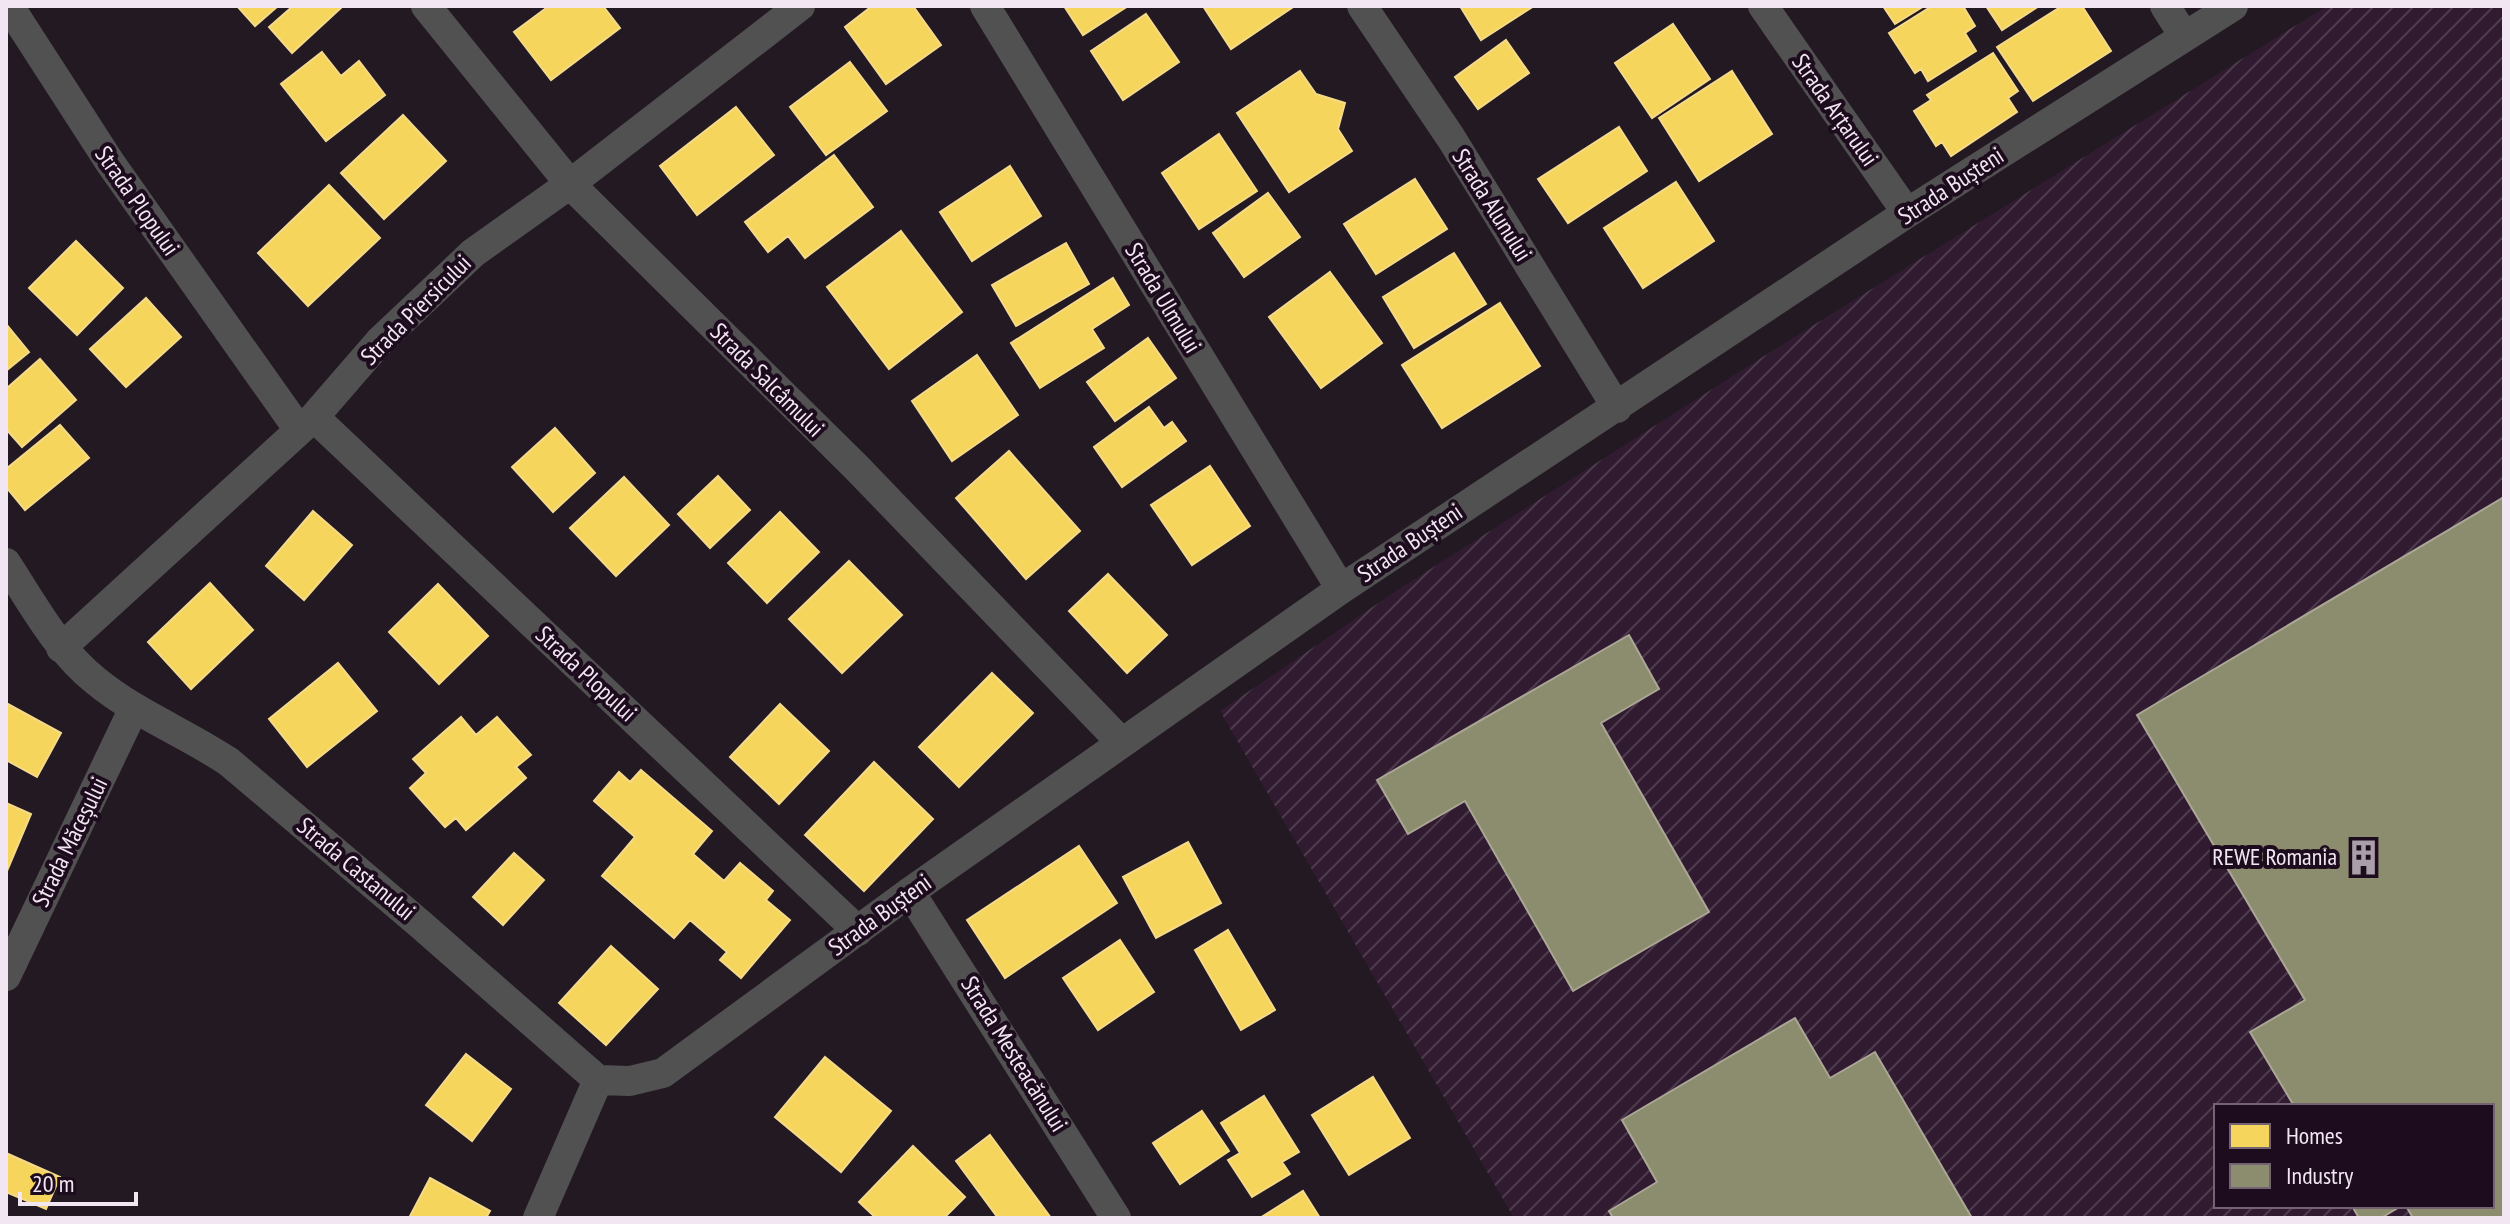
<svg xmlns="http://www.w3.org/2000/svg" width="2510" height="1224" viewBox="0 0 2510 1224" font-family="'PT Sans Narrow',sans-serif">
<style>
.industrial{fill:url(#industrial-furrows);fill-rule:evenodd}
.homes{fill:#f6d55c;stroke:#f5da89;stroke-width:2}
.industry{fill:#8c8c6e;stroke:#aba796;stroke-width:2}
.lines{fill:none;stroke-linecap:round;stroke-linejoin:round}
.street{stroke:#525151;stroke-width:30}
.labels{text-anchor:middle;stroke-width:8;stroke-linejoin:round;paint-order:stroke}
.street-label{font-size:24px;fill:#f3e6f3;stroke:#1d0c1d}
.poi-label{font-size:24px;fill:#f3e6f3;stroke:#1d0c1d;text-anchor:end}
</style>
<defs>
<pattern id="industrial-furrows" width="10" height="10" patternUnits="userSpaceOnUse" patternTransform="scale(2)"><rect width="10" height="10" fill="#301b30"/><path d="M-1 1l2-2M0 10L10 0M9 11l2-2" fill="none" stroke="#4e3c4e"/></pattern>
</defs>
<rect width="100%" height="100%" fill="#231923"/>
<path class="industrial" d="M2327,6H2504V1218H1514L1220,711L1396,591L1772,351ZM2216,1106H2492V1206H2216Z"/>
<path class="homes" d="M237,6H278L255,26Z
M293,6H343L292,53L269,27Z
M549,6H603L620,28L551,80L514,32Z
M872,6H913L941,45L886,84L845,27Z
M1064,6H1128L1083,35Z
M1203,6H1292L1293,7L1231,49Z
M1460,6H1534L1481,40Z
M1883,6H1924L1895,24Z
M1932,6H1963L1975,26L1965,33L1976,51L1928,81L1921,69L1915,73L1889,33Z
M1986,6H2039L2002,30Z
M2062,6H2082L2111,51L2033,101L1997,47Z
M1146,14L1179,62L1123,100L1091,51Z
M1673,24L1710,79L1652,118L1615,63Z
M1506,40L1529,73L1478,109L1455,77Z
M322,52L341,76L359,61L385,95L326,141L281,84Z
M1993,53L2018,91L2008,98L2017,112L1951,156L1942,142L1936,146L1914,111L1931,100L1927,95Z
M850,62L887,111L826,155L790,107Z
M1300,71L1316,94L1345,103L1338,129L1352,151L1289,192L1237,113Z
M1732,71L1772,134L1699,181L1659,118Z
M736,107L774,155L697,215L660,166Z
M403,115L446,161L384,219L341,173Z
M1619,127L1647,171L1568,223L1538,179Z
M1219,134L1257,191L1199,229L1162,173Z
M834,155L873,207L805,258L788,236L768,252L745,222Z
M1010,166L1041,216L972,261L940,212Z
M1415,179L1447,229L1376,274L1344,224Z
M1676,182L1714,241L1643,288L1604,228Z
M329,185L380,238L308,306L258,253Z
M1268,193L1300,237L1244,277L1213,233Z
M901,231L962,312L889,369L827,287Z
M76,241L123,288L77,335L29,288Z
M1066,243L1089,284L1016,326L992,285Z
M1454,253L1486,304L1414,348L1383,297Z
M1330,272L1382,343L1321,388L1269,317Z
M1113,278L1129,305L1092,329L1104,348L1040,388L1011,343Z
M146,298L181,337L126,387L90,349Z
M1500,303L1540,366L1442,428L1402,365Z
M6,324L29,352L6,371Z
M1148,338L1176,378L1115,421L1087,382Z
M977,355L1018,415L952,461L912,401Z
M40,359L76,400L22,447L6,429V389Z
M1149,407L1164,428L1172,422L1186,441L1122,487L1094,447Z
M60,425L89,458L25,510L6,487V469Z
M555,428L595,473L553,512L512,467Z
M1009,451L1080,531L1026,579L956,498Z
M1210,466L1250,526L1192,565L1151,505Z
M718,476L750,510L710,548L678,514Z
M624,477L669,525L616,576L570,528Z
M313,511L352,545L304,600L266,566Z
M780,512L819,552L767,603L728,563Z
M849,561L902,615L842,673L789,619Z
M1108,574L1167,635L1127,673L1069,611Z
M210,583L253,630L191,689L148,642Z
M438,584L488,636L439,684L389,632Z
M338,663L377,711L307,767L269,719Z
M992,673L1033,713L959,787L919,747Z
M6,703L61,733L37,777L6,760Z
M780,704L829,751L779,804L730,757Z
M461,717L476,735L497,717L531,755L516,767L526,778L466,830L456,818L445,827L410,788L426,773L413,759Z
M874,762L933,819L864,891L805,835Z
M641,770L712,831L693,854L724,881L740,863L773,891L766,900L790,920L741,978L720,960L727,952L690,920L674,938L602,876L635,837L594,801L619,772L630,782Z
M6,803L31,814L7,871L6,870Z
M1188,842L1221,903L1156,938L1123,877Z
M1079,846L1117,903L1005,978L967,920Z
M514,853L544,880L503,925L473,897Z
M1228,930L1275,1010L1241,1030L1195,950Z
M1120,940L1154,992L1098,1030L1063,978Z
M611,946L658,989L606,1045L559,1003Z
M466,1054L511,1089L472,1141L426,1105Z
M825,1057L891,1111L841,1172L775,1117Z
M1373,1077L1410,1138L1349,1175L1312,1115Z
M1264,1096L1299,1152L1282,1162L1290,1174L1252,1197L1228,1160L1240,1153L1221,1123Z
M1202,1111L1229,1151L1180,1184L1153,1143Z
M990,1135L1051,1218H998L956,1161Z
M913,1146L965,1197L944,1218H876L859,1202Z
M6,1153L60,1177L46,1209L6,1192Z
M430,1178L490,1211L486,1218H409Z
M1303,1191L1320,1218H1260Z"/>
<path class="industry" d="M2504,497V1218H2413L2406,1206H2492V1106H2294L2250,1032L2305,1000L2137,715Z
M1629,635L1659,689L1601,723L1709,912L1573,991L1465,801L1408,834L1377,780Z
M1795,1018L1830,1078L1875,1052L1972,1218H1613L1609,1211L1657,1182L1622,1120Z
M2352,1206H2401L2381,1218H2359Z"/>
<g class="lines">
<path class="street" d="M9,6L111,164L299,430
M426,6L570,184L857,468L1121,742
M985,6L1341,589
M1362,6L1451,138L1617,408
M1763,6L1907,213
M2165,6L2184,36
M314,417L858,931
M6,563C33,604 57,650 96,681C136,714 186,733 229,762L420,924L598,1080
M61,648L314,417L379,342L473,253L570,184L800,6
M910,892L1116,1218
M6,976L134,708
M598,1080L630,1081L663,1073L910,892L1341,589L1907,213L2233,6
M538,1218L598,1080"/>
</g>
<defs>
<symbol id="building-bare" viewBox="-9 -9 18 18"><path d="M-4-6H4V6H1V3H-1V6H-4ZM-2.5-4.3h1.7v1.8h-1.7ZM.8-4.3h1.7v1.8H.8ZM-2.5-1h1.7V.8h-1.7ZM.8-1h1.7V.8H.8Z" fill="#aa9eaa" stroke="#1d0c1d" stroke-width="2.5" paint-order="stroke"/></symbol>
</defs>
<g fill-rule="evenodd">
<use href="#building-bare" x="2338" y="832" width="51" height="51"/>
</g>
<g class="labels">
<g class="street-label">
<text transform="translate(1835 110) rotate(55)" y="8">Strada Arțarului</text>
<text transform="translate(1951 186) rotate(-33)" y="8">Strada Bușteni</text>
<text transform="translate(137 201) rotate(55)" y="8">Strada Plopului</text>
<text transform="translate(1492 205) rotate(58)" y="8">Strada Alunului</text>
<text transform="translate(1163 298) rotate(59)" y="8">Strada Ulmului</text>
<text transform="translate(416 310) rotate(-45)" y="8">Strada Piersicului</text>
<text transform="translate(767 380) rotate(45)" y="8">Strada Salcâmului</text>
<text transform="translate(1410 543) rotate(-34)" y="8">Strada Bușteni</text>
<text transform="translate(586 674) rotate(43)" y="8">Strada Plopului</text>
<text transform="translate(70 842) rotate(-64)" y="8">Strada Măceșului</text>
<text transform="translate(356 869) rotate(40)" y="8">Strada Castanului</text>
<text transform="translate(880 915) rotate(-36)" y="8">Strada Bușteni</text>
<text transform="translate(1014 1054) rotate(58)" y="8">Strada Mesteacănului</text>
</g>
<g class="poi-label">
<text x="2337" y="865">REWE Romania</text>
</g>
</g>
<rect width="2510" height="1224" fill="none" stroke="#f3e6f3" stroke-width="16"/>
<rect x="2214" y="1104" width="280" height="104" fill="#1d0c1d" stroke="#736373" stroke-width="2"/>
<rect x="2230" y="1124" width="40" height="24" fill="#f6d55c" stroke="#736373" stroke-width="2"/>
<text x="2286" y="1144" font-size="24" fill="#f3e6f3">Homes</text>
<rect x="2230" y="1164" width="40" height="24" fill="#8c8c6e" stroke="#736373" stroke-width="2"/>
<text x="2286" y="1184" font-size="24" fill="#f3e6f3">Industry</text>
<path d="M20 1192v12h116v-12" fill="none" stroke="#f3e6f3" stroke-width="4"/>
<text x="32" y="1192" font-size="24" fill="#f3e6f3" stroke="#1d0c1d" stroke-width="6" paint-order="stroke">20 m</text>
</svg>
